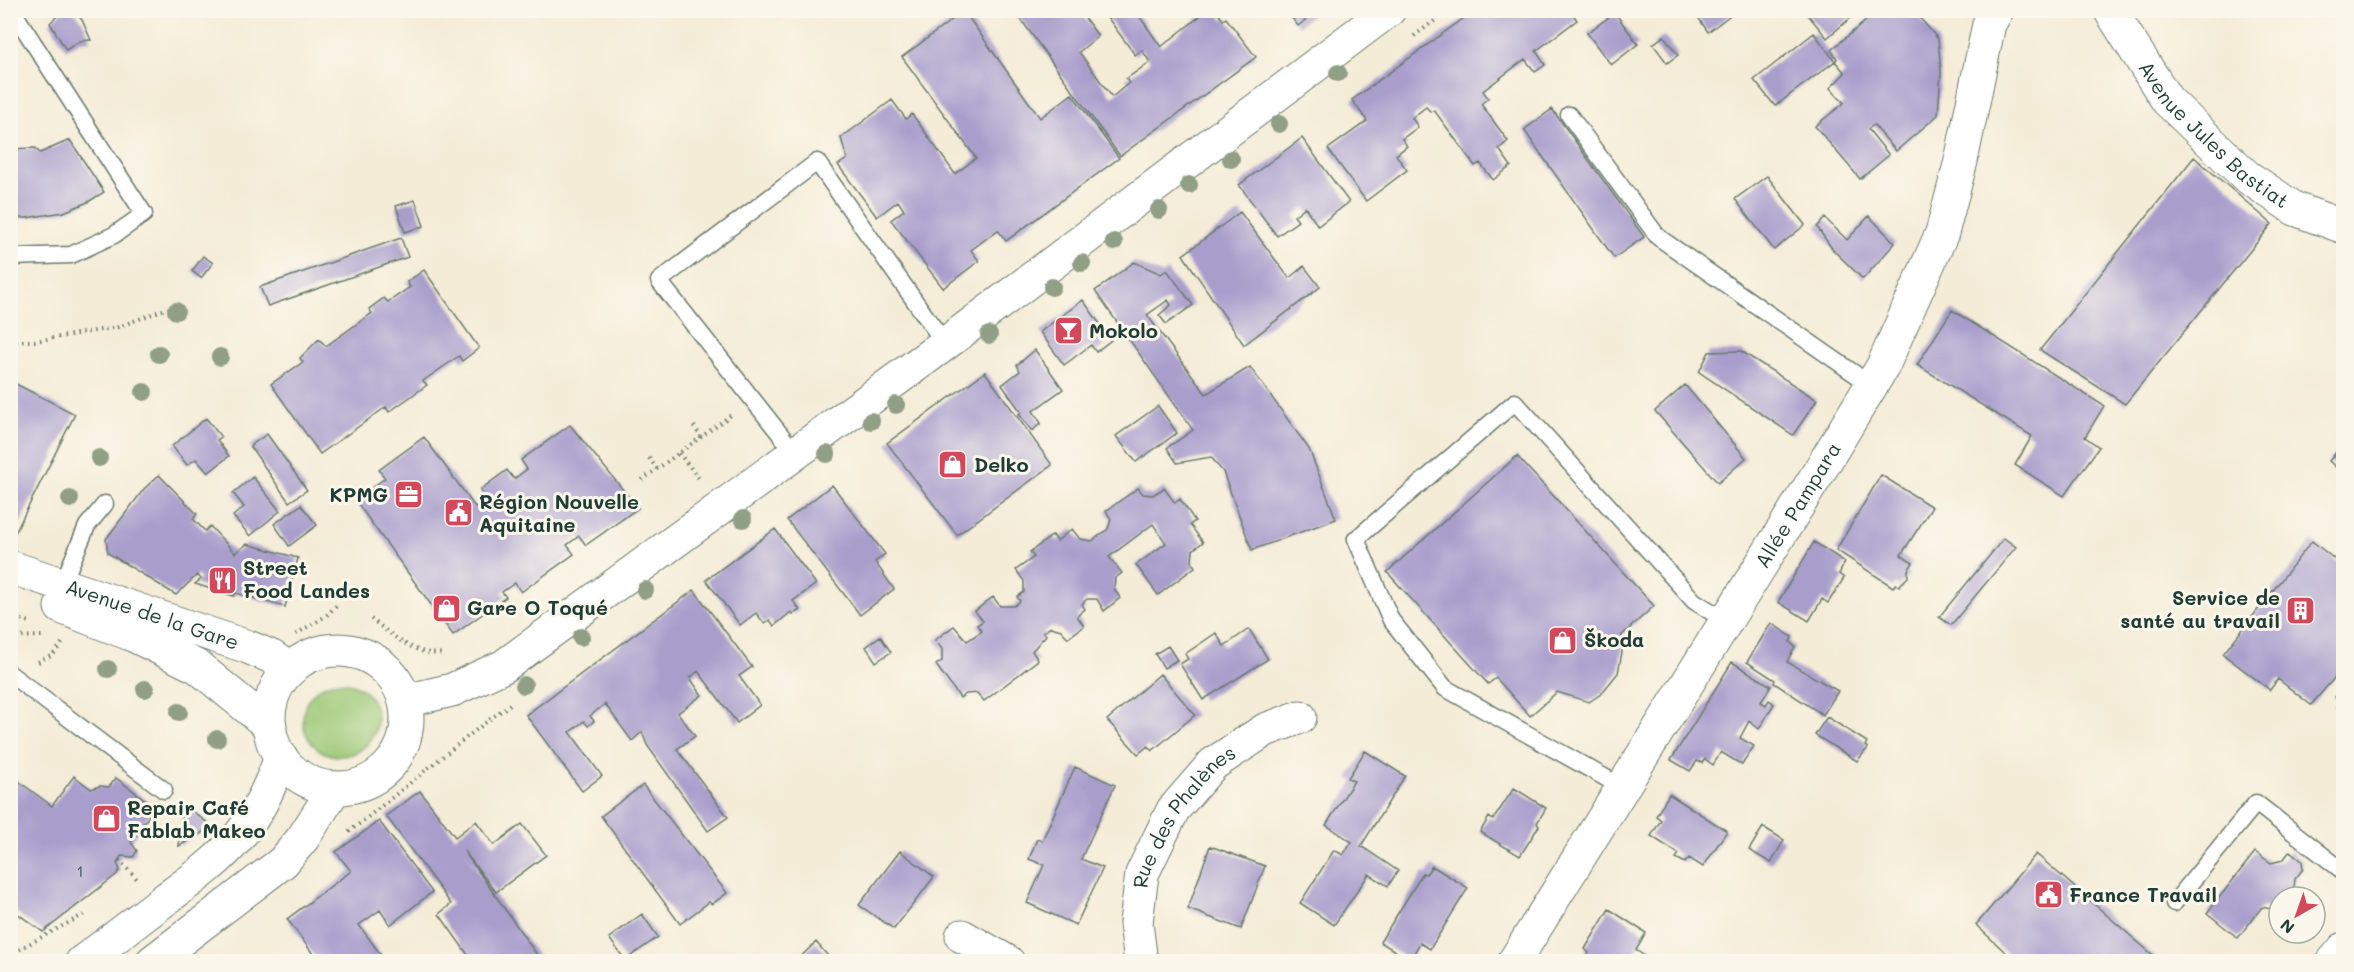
<svg xmlns="http://www.w3.org/2000/svg" width="2354" height="972" viewBox="0 0 2354 972" font-family="Mali,sans-serif">
<style>
.green{fill:#9cc876;stroke:#5e8255;stroke-width:1.5}
.building{fill:#a99dcc}
.lines{fill:none;stroke-linecap:round;stroke-linejoin:round}
.service-casing{stroke:#6a7a6d;stroke-width:19}
.minor-casing{stroke:#6a7a6d;stroke-width:35}
.secondary-casing{stroke:#6a7a6d;stroke-width:35}
.path{stroke:#6a7a6d;stroke-width:4;stroke-dasharray:1.5 4.5;stroke-linecap:butt}
.service{stroke:#fff;stroke-width:16}
.minor{stroke:#fff;stroke-width:33}
.secondary{stroke:#fff;stroke-width:33}
.tree{fill:#909f86}
.labels{text-anchor:middle;stroke-width:6;stroke-linejoin:round;paint-order:stroke}
.number-label{font-size:16px;fill:#42555a}
.street-label{font-size:20px;fill:#1f3d34;stroke:#fbf7ec}
.poi-label{font-size:20px;font-weight:bold;fill:#1f3d34;stroke:#fbf7ec;text-anchor:start}
</style>
<rect width="100%" height="100%" fill="#fbf7ec"/>
<filter id="ink" filterUnits="userSpaceOnUse"><feTurbulence type="fractalNoise" baseFrequency=".0167" numOctaves="2"/><feDisplacementMap in="SourceGraphic" scale="12" xChannelSelector="R" yChannelSelector="G"/><feConvolveMatrix kernelMatrix="1 2 1 2 8 2 1 2 1" color-interpolation-filters="sRGB"/></filter>
<filter id="wash" filterUnits="userSpaceOnUse"><feTurbulence type="fractalNoise" baseFrequency=".008" numOctaves="4" result="noise"/><feDisplacementMap in="SourceGraphic" scale="24" xChannelSelector="R" yChannelSelector="G"/><feGaussianBlur stdDeviation="1.35" result="paint"/><feColorMatrix in="noise" values="0 0 0 0 0 0 0 0 0 0 0 0 0 0 0 0 0 1.4 0 .05"/><feComposite in="paint" operator="in"/></filter>
<g filter="url(#wash)">
<rect width="100%" height="100%" fill="#f4ecd7"/>
<path class="green" d="M303 719a37 37 0 1 1 74 0a37 37 0 1 1-74 0Z"/>
<g id="blocks">
<path class="building" d="M63,10H73L82,20L91,40L80,41L66,50L50,23Z
M1014,10H1079L1098,36L1079,52L1112,97L1129,83L1126,79L1150,62L1142,50L1135,55L1102,10H1135L1161,47L1208,10H1216L1223,20L1226,18L1256,57L1120,156Z
M1286,10H1318L1298,26Z
M1475,10H1570L1577,20L1536,51L1545,65L1535,72L1525,59L1483,91L1488,98L1481,104L1508,141L1499,149L1511,166L1493,180L1480,163L1475,166L1434,110L1431,112L1426,107L1412,118L1418,127L1402,139L1407,146L1396,155L1407,170L1366,201L1328,149L1367,121L1352,100Z
M1693,10H1737L1708,32Z
M1804,10H1860L1827,38Z
M1879,10H1913L1938,39L1941,72L1938,115L1896,151L1874,125L1868,129L1889,155L1860,179L1815,126L1844,103L1830,88L1845,73L1835,61L1837,59L1831,50Z
M964,11L1040,118L1072,94L1119,158L1006,241L998,230L971,250L979,261L943,288L891,220L904,210L898,201L877,217L838,165L847,159L841,138L892,100L906,119L912,114L955,174L976,158L902,57Z
M1615,13L1638,44L1611,65L1587,33Z
M1814,33L1835,61L1775,106L1754,80Z
M1664,36L1678,55L1667,63L1653,44Z
M1552,109L1644,237L1614,258L1524,130Z
M1302,138L1349,202L1318,226L1305,207L1294,216L1298,221L1277,236L1239,185Z
M70,140L104,192L88,202L64,212L26,218L10,217V149L35,148L40,153Z
M2194,157L2272,224L2125,404L2040,350Z
M2343,171V183L2338,179Z
M1767,176L1805,225L1774,250L1735,199Z
M415,200L424,226L405,232L396,206Z
M1240,212L1289,278L1304,266L1320,287L1244,345L1183,255Z
M1869,216L1895,243L1863,279L1833,250L1817,227L1825,218L1847,240Z
M401,238L408,257L268,306L260,287Z
M203,256L213,263L201,278L192,271Z
M1134,262L1161,274L1167,270L1193,305L1166,324L1159,315L1171,305L1168,300L1147,315L1206,394L1250,367L1309,449L1336,519L1252,550L1223,472L1211,457L1177,463L1167,448L1193,430L1095,291Z
M424,270L479,348L462,361L459,356L423,381L427,385L389,412L386,407L320,454L271,384L303,362L300,358L319,339L326,346L372,313L369,309L384,298L388,302L410,287L407,282Z
M1083,300L1111,340L1096,352L1091,345L1064,365L1040,332Z
M1952,310L2104,406L2085,437L2099,447L2064,496L2015,465L2032,436L1917,365Z
M1035,350L1063,389L1033,411L1041,423L1032,431L1019,414L1021,412L1002,385L1020,371L1017,365Z
M1741,351L1817,400L1793,435L1699,372L1709,352Z
M985,372L1052,465L957,535L887,443Z
M10,381L75,414L13,537L10,536Z
M1685,385L1746,458L1718,483L1655,411Z
M1158,406L1177,433L1136,462L1116,436Z
M206,418L221,437L217,440L229,456L208,473L196,459L187,465L172,446Z
M570,425L638,508L586,545L579,536L567,545L574,554L521,592L515,583L502,592L506,597L453,635L355,500L385,478L379,470L424,437L475,507L486,499L480,490L507,470L514,479L527,469L521,460Z
M267,434L307,490L289,502L250,446Z
M2343,444V474L2329,461Z
M1517,456L1654,606L1622,635V652L1618,673L1601,694L1589,702L1557,692L1530,716L1496,678L1488,684L1387,572Z
M159,475L197,514L193,519L205,531L210,526L235,553L247,544L298,558L285,607L236,593L234,596L195,584L201,579L197,575L176,595L108,553L106,539L144,489Z
M1881,475L1932,507L1901,555L1913,563L1908,570V577L1899,586L1896,584L1893,587L1836,550Z
M253,477L280,511L250,536L233,516L244,507L233,493Z
M832,485L885,554L875,562L894,589L860,615L787,520Z
M1138,488L1143,494L1153,495L1164,488L1175,503L1180,499L1195,521L1190,525L1203,542L1193,550L1192,562L1195,567L1158,595L1136,565L1166,543L1153,524L1109,557L1122,573L1115,578L1114,588L1120,598L1104,611L1097,599H1087L1082,604L1085,609L1077,616L1084,626L1068,638L1061,630L1051,627L1043,632L1046,635L1032,651L1038,660L984,701L977,693L966,694L960,698L936,665L942,661V649L935,640L954,626L967,641L982,631L977,625L983,621L975,611L993,597L1000,606H1014L1020,601L1017,597L1024,592V581L1016,570L1034,557L1030,552L1053,535L1057,541L1072,529L1080,539L1092,541L1108,529L1111,519L1106,511Z
M301,505L317,525L289,546L274,524Z
M775,529L816,584L793,601L800,610L793,614L791,612L774,626L770,620L764,623L756,613L740,625L706,580Z
M2004,538L2016,547L1951,625L1939,617Z
M2312,541L2343,566V682L2336,676L2311,705L2278,679L2270,690L2223,654Z
M1814,542L1845,562L1839,574L1844,578L1828,603L1822,599L1809,621L1778,602Z
M694,590L752,667L739,676L760,705L737,723L698,671L690,678L702,695L678,713L695,736L677,749L728,817L708,831L647,745L642,732L632,741L605,704L590,716L594,721L588,726L584,721L570,732L602,776L582,791L526,715Z
M1771,623L1792,637L1790,642L1795,647L1787,662L1838,691L1823,715L1774,683L1775,680L1747,662Z
M1249,629L1268,659L1203,700L1180,664L1188,659L1185,654L1216,633L1224,646Z
M880,636L891,652L876,662L866,647Z
M1168,646L1177,660L1164,668L1155,654Z
M1732,662L1771,686L1761,702L1766,705L1769,700L1774,704L1759,729L1749,721L1740,738L1754,746L1742,765L1721,752L1713,765L1705,759L1702,763L1697,761L1690,771L1671,760Z
M1160,674L1195,715L1152,751L1148,746L1138,754L1107,720Z
M2343,687V714L2337,708L2342,702L2335,697Z
M1827,717L1867,742L1865,746L1868,748L1857,761L1815,735Z
M1365,751L1405,776L1361,846L1398,871L1388,886L1369,874L1334,925L1300,903L1334,850L1343,855L1352,842L1326,825L1354,781L1348,778Z
M1075,767L1115,785L1081,859L1103,868L1076,925L1027,903L1044,865L1029,859L1037,839L1042,841Z
M10,775L52,806L74,776L91,789L100,786L109,787L116,778L155,807L131,842L137,851L133,857L121,856L117,863L120,870L116,875L43,932L10,908Z
M643,785L727,893L712,904L709,902L680,924L601,816Z
M1514,788L1546,808L1537,823L1539,826L1520,856L1480,832L1489,817L1493,820Z
M420,791L455,837L476,821L494,845L522,824L546,855L496,892L464,851L542,962H473L439,914L451,904L386,816Z
M1669,794L1727,831L1703,867L1689,858L1685,863L1676,858L1679,854L1651,836L1661,820L1656,816Z
M188,808L209,824L205,831L179,846L182,817Z
M379,821L432,892L390,925L380,910L359,925L386,962H319L287,919L351,871L336,852Z
M1763,827L1784,840L1771,863L1749,850Z
M1210,846L1265,866L1241,929L1188,909Z
M900,851L934,877L894,929L859,905Z
M2290,851L2302,861L2303,869L2295,879L2294,887L2286,896L2279,897L2271,909L2262,907L2238,938L2207,913L2255,852L2271,863L2283,860Z
M2036,854L2042,859L2161,962H2016L1976,925Z
M1432,866L1468,888L1430,949L1420,943L1410,960L1380,942L1423,873L1426,874Z
M1609,909L1646,933L1636,950L1646,957L1644,962H1584L1589,953L1585,949Z
M642,914L658,937L625,960L609,938Z
M816,942L833,962H795Z"/>
</g>
</g>
<g filter="url(#ink)">
<use href="#blocks" fill-opacity="0" stroke="#6a7a6d" stroke-width="1.5"/>
<g class="lines">
<defs>
<path id="service" d="M1569,115L1658,237L1871,385
M10,257L71,255L114,235L144,214L12,10
M795,453L659,281L817,162L945,344
M62,585L87,526L105,504
M10,674L164,790
M1622,787L1445,688L1391,620L1356,539L1515,402L1694,601L1726,621
M2174,903L2256,803L2344,872"/>
<g id="minor">
<path id="s1" d="M2110,10L2167,100L2246,176L2295,209L2344,227"/>
<path d="M962,936L1008,962"/>
<path id="s2" d="M1141,962L1136,923L1142,874L1173,810L1213,764L1265,730L1300,717"/>
<path id="s3" d="M1514,962L1817,475L1883,366L1942,233L1961,161L1989,24L1997,10"/>
<path d="M2333,962L2344,949"/>
</g>
<g id="secondary">
<path id="s4" d="M10,567L248,647L272,657L290,670"/>
<path d="M61,607L133,635L198,667L270,726"/>
<circle cx="338" cy="719" r="69"/>
<path d="M405,701L452,690L504,666L945,344L1389,10"/>
<path d="M82,962C111,941 139,919 167,898C193,879 220,860 240,835C259,812 271,785 281,757"/>
<path d="M152,962L283,862L303,838L335,788"/>
</g>
</defs>
<use href="#service" class="service-casing"/>
<use href="#minor" class="minor-casing"/>
<use href="#secondary" class="secondary-casing"/>
<path class="path" d="M1414,36L1449,10
M10,341H36L118,327L168,308
M694,426L701,437
M679,453L700,480
M649,458L657,469
M642,480L731,415
M10,616L30,622
M371,619C393,635 415,657 444,653
M296,634L326,616L339,603
M10,637L44,636
M38,662L53,655L62,643
M349,832C404,789 457,743 513,702
M119,860L137,879
M10,957L23,947L85,914"/>
<use href="#service" class="service"/>
<use href="#minor" class="minor"/>
<use href="#secondary" class="secondary"/>
</g>
<g class="tree">
<circle cx="1338" cy="73" r="9"/>
<circle cx="1279" cy="124" r="9"/>
<circle cx="1231" cy="159" r="9"/>
<circle cx="1189" cy="185" r="9"/>
<circle cx="1159" cy="210" r="9"/>
<circle cx="1114" cy="242" r="9"/>
<circle cx="1082" cy="263" r="9"/>
<circle cx="1052" cy="287" r="9"/>
<circle cx="176" cy="311" r="9"/>
<circle cx="989" cy="335" r="9"/>
<circle cx="159" cy="354" r="9"/>
<circle cx="220" cy="357" r="9"/>
<circle cx="144" cy="392" r="9"/>
<circle cx="896" cy="405" r="9"/>
<circle cx="871" cy="421" r="9"/>
<circle cx="827" cy="454" r="9"/>
<circle cx="99" cy="458" r="9"/>
<circle cx="70" cy="499" r="9"/>
<circle cx="743" cy="519" r="9"/>
<circle cx="645" cy="590" r="9"/>
<circle cx="581" cy="637" r="9"/>
<circle cx="108" cy="669" r="9"/>
<circle cx="524" cy="685" r="9"/>
<circle cx="145" cy="689" r="9"/>
<circle cx="179" cy="712" r="9"/>
<circle cx="217" cy="739" r="9"/>
</g>
</g>
<defs>
<symbol id="bar-square" viewBox="-11 -11 22 22"><rect x="-9" y="-9" width="18" height="18" rx="4" fill="#d1495b" stroke="#fbf7ec"/><path d="M-6-5H6L.8 .8V4.5H3.5V6h-7V4.5H-.8V.8Z" fill="#fff"/></symbol>
<symbol id="shop-square" viewBox="-11 -11 22 22"><rect x="-9" y="-9" width="18" height="18" rx="4" fill="#d1495b" stroke="#fbf7ec"/><path d="M-5-2.5h2.3a2.7 3.5 0 0 1 5.4 0H5L5.5 6h-11ZM-1.5-2.5h3a1.5 2.3 0 0 0-3 0Z" fill="#fff"/></symbol>
<symbol id="office-square" viewBox="-11 -11 22 22"><rect x="-9" y="-9" width="18" height="18" rx="4" fill="#d1495b" stroke="#fbf7ec"/><path d="M-6-3h4V-5.5h4V-3h4V5H-6ZM-1-4.5V-3h2v-1.5ZM-6 0V1H6V0Z" fill="#fff"/></symbol>
<symbol id="civic-square" viewBox="-11 -11 22 22"><rect x="-9" y="-9" width="18" height="18" rx="4" fill="#d1495b" stroke="#fbf7ec"/><path d="M-.6-6.5H3V-4.5H.6V-3L4-1V1h2V6H-6V1h2V-1L-.6-3ZM-1.2 2.5V6h2.4V2.5Z" fill="#fff"/></symbol>
<symbol id="restaurant-square" viewBox="-11 -11 22 22"><rect x="-9" y="-9" width="18" height="18" rx="4" fill="#d1495b" stroke="#fbf7ec"/><path d="M-5-6h1v4h1v-4h1v4h1v-4h1v5L-1.5 .5V6h-2V.5L-5-1ZM5-6V6H3V1.5H1.5Q1.5-4 5-6Z" fill="#fff"/></symbol>
<symbol id="building-square" viewBox="-11 -11 22 22"><rect x="-9" y="-9" width="18" height="18" rx="4" fill="#d1495b" stroke="#fbf7ec"/><path d="M-4-6H4V6H1V3H-1V6H-4ZM-2.5-4.3h1.7v1.8h-1.7ZM.8-4.3h1.7v1.8H.8ZM-2.5-1h1.7V.8h-1.7ZM.8-1h1.7V.8H.8Z" fill="#fff"/></symbol>
</defs>
<g fill-rule="evenodd">
<use href="#bar-square" x="1052" y="314" width="33" height="33"/>
<use href="#shop-square" x="936" y="448" width="33" height="33"/>
<use href="#office-square" x="392" y="478" width="33" height="33"/>
<use href="#civic-square" x="442" y="496" width="33" height="33"/>
<use href="#restaurant-square" x="206" y="564" width="33" height="33"/>
<use href="#shop-square" x="430" y="592" width="33" height="33"/>
<use href="#building-square" x="2284" y="594" width="33" height="33"/>
<use href="#shop-square" x="1546" y="624" width="33" height="33"/>
<use href="#shop-square" x="90" y="802" width="33" height="33"/>
<use href="#civic-square" x="2032" y="878" width="33" height="33"/>
</g>
<g class="labels">
<g class="number-label">
<text x="80" y="877">1</text>
</g>
<g class="street-label">
<text dy="7" stroke="none"><textPath href="#s1" startOffset="164">Avenue Jules Bastiat</textPath></text>
<text dy="7" stroke="none"><textPath href="#s3" startOffset="538">Allée Pampara</textPath></text>
<text dy="7" stroke="none"><textPath href="#s4" startOffset="150">Avenue de la Gare</textPath></text>
<text dy="7" stroke="none"><textPath href="#s2" startOffset="160">Rue des Phalènes</textPath></text>
</g>
<g class="poi-label">
<text x="1089" y="338">Mokolo</text>
<text x="974" y="472">Delko</text>
<text x="388" y="502" text-anchor="end">KPMG</text>
<text x="479" y="509">Région Nouvelle<tspan x="479" dy="23">Aquitaine</tspan></text>
<text x="243" y="575">Street<tspan x="243" dy="23">Food Landes</tspan></text>
<text x="2280" y="605" text-anchor="end">Service de<tspan x="2280" dy="23">santé au travail</tspan></text>
<text x="467" y="615">Gare O Toqué</text>
<text x="1584" y="647">Škoda</text>
<text x="127" y="815">Repair Café<tspan x="127" dy="23">Fablab Makeo</tspan></text>
<text x="2069" y="902">France Travail</text>
</g>
</g>
<rect width="2354" height="972" fill="none" stroke="#fbf7ec" stroke-width="36"/>
<g transform="translate(2297 915) rotate(220)"><circle r="28" fill="#fbf7ec" stroke="#a3ada2" stroke-width="1.5"/>
<path d="M0-4.5L10 22L0 15L-10 22Z" fill="#d1495b"/>
<text y="-9" font-size="16" font-weight="bold" text-anchor="middle" fill="#1f3d34">N</text>
</g>
</svg>
